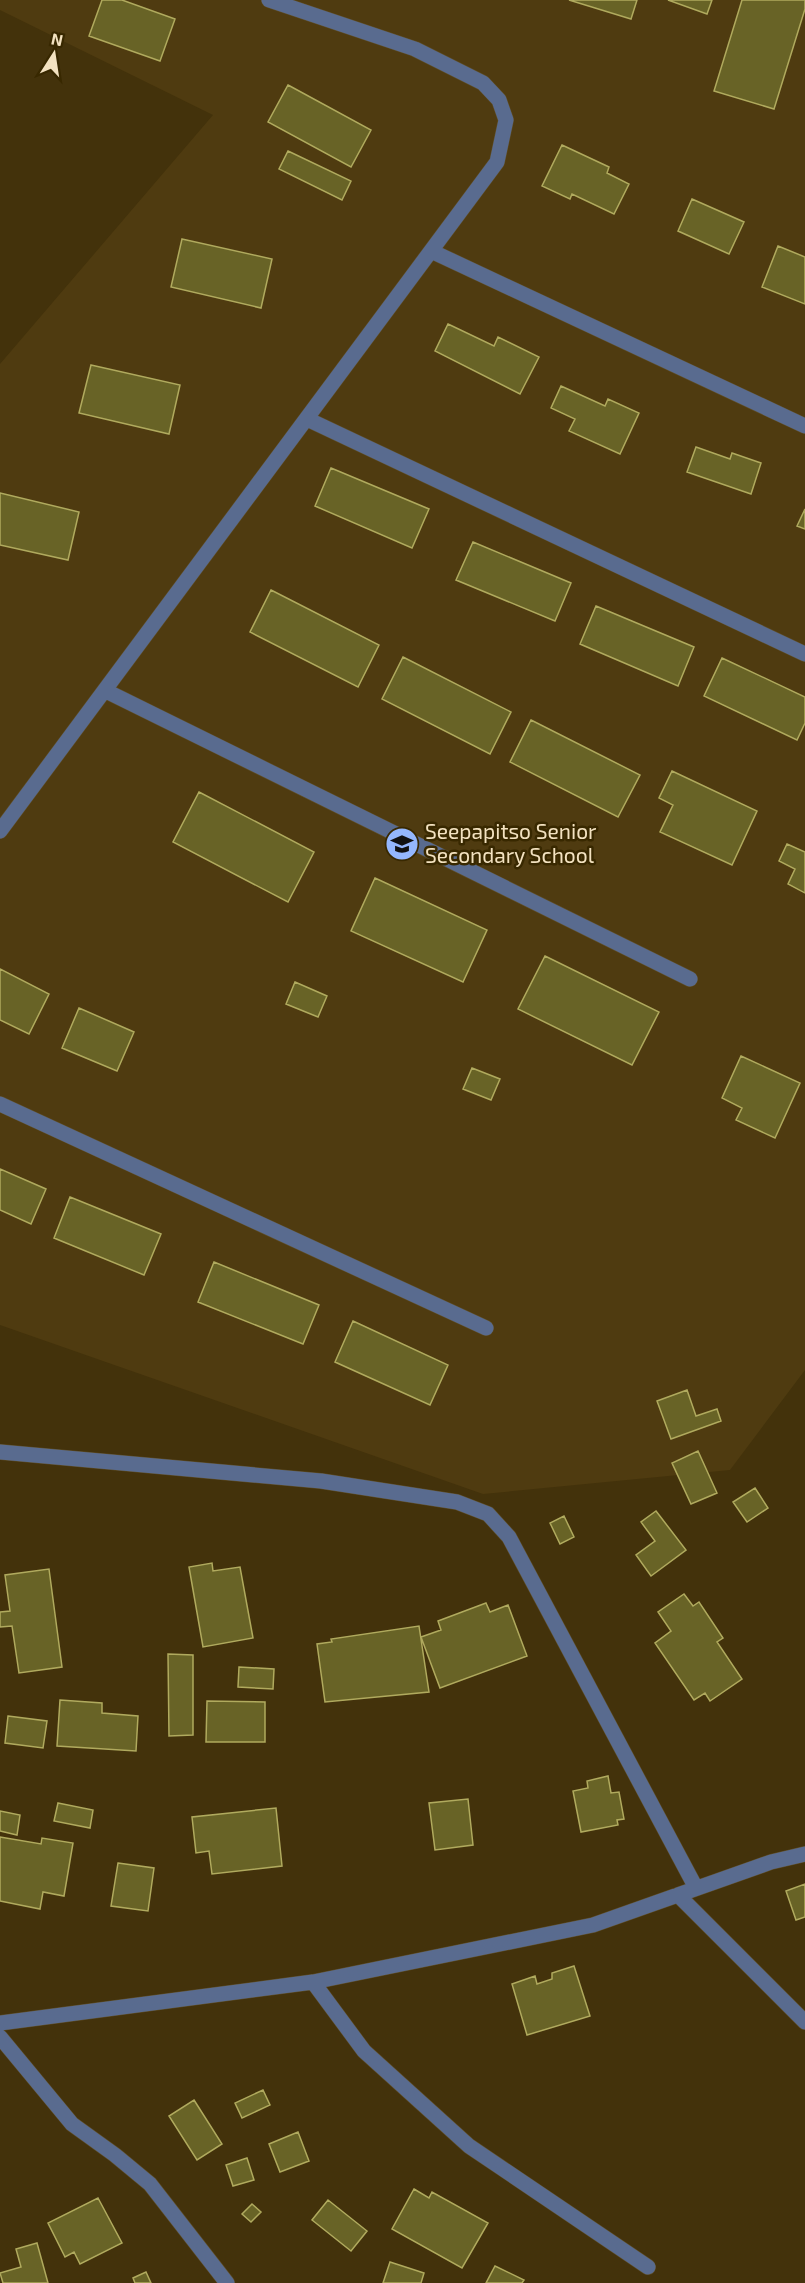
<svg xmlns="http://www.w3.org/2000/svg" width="805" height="2283" viewBox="0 0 805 2283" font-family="'Exo 2',sans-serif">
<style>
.built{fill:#4f3b10}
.building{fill:#686326;stroke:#b0aa5e;stroke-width:1.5}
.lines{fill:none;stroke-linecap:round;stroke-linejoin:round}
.service-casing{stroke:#5f4e28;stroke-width:16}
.minor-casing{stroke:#5f4e28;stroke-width:16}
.service{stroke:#596b8f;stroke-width:15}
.minor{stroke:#596b8f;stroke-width:15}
.labels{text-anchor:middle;stroke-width:5;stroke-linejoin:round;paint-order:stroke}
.poi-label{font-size:21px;fill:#f3e2c0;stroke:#382800;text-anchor:start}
</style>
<rect width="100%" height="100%" fill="#43320b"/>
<path class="built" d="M0,0H805V1370L730,1470L483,1494L0,1325V364L213,115L0,10Z"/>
<path class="building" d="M102,0H122L175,19L160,61L89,36Z
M569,0H637L631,19Z
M668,0H712L707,14Z
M742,0H805V9L774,109L714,91Z
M288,85L371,130L351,167L268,122Z
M562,145L609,167L607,173L629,184L614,214L572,194L570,199L542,186Z
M288,151L351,181L342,200L279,169Z
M692,199L744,222L729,254L678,231Z
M182,239L272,259L261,308L171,287Z
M778,246L805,257V304L762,287Z
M448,324L494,346L498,337L539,357L520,394L435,351Z
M91,365L180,385L169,434L79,413Z
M561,386L605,406L608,399L639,413L620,454L569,431L575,419L551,408Z
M696,447L730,459L732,453L761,463L751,494L687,472Z
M331,468L429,509L412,548L315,506Z
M0,493L79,512L68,560L0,545Z
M805,509V529L797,526Z
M473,542L571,583L555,621L456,580Z
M271,590L379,645L358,687L250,632Z
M596,606L694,647L678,686L580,644Z
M403,657L511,712L490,754L382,699Z
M722,658L805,697V723L797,740L704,696Z
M531,720L640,775L618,817L510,762Z
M672,771L757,811L732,865L660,832L673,805L659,798Z
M199,792L314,852L288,902L173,842Z
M787,844L805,852V893L788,884L795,869L779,861Z
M375,878L487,930L463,982L351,931Z
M545,956L659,1012L632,1065L518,1009Z
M0,969L49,994L29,1034L0,1020Z
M295,982L327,996L318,1017L286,1004Z
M79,1008L134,1032L117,1071L62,1048Z
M741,1056L800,1083L775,1138L736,1120L742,1108L722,1098Z
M472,1068L500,1079L491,1100L463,1089Z
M0,1169L46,1189L31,1224L0,1210Z
M70,1197L161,1234L144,1275L54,1238Z
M214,1262L319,1305L303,1344L198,1302Z
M353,1321L448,1365L430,1405L335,1362Z
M687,1390L696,1416L717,1409L721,1421L671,1439L657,1401Z
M698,1451L717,1493L691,1504L672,1463Z
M755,1488L768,1508L747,1522L733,1502Z
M656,1511L686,1550L651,1576L636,1555L655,1541L641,1522Z
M564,1516L574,1537L560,1544L550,1523Z
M212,1563L213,1571L240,1567L253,1638L203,1647L189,1567Z
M49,1569L62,1667L19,1673L12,1626L0,1627V1612L10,1611L5,1575Z
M684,1594L693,1606L699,1602L723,1638L717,1642L742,1679L710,1701L705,1693L694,1700L655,1643L671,1631L658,1612Z
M486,1603L490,1612L508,1605L527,1656L440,1688L421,1637L441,1630L438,1621Z
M419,1626L429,1692L325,1702L317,1644L332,1642L331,1639Z
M168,1654L193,1655V1735L169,1736Z
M239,1667L274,1669L273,1689L238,1687Z
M60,1700L102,1703V1713L138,1716L136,1751L57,1746Z
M207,1701L265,1702V1742H206Z
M8,1716L47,1721L43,1748L5,1743Z
M608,1776L611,1793L619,1792L624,1819L617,1820L618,1825L581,1832L573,1791L588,1788L587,1781Z
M468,1799L473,1845L435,1850L429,1803Z
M58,1803L93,1810L90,1828L54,1821Z
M276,1808L282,1866L212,1874L209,1851L196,1853L192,1817Z
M0,1811L20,1815L17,1835L0,1831Z
M0,1837L41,1844L42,1838L73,1843L64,1896L43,1892L40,1909L0,1901Z
M118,1863L154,1868L148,1911L111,1906Z
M805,1884V1917L796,1920L786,1891Z
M574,1966L590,2016L527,2035L512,1984L535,1976L537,1984L552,1979V1973Z
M263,2090L270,2105L242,2118L235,2103Z
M194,2100L222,2144L197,2160L169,2116Z
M298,2132L309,2161L280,2172L269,2144Z
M247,2158L254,2180L233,2186L226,2165Z
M414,2189L429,2198L432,2192L488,2223L462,2268L392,2229Z
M98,2198L122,2243L80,2264L74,2252L65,2257L48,2223Z
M328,2200L367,2231L351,2251L312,2220Z
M252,2204L261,2212L251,2222L242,2214Z
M37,2243L48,2283H3L0,2273L21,2267L16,2249Z
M390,2262L424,2273L421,2283H383Z
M495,2266L524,2280L522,2283H486Z
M146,2272L151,2283H135L133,2278Z"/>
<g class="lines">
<defs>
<path id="service" d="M431,251L805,426
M307,419L805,654
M106,691L690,979
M0,831L497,162L506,120L499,100L483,83L415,49L269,0
M0,1104L486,1328"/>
<path id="minor" d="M0,1452L321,1481L457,1502L488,1514L509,1537L696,1888
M678,1895L805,2022
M313,1982L364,2051L469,2146L648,2267
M0,2023L313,1982L593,1925L771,1862L805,1854
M0,2037L72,2124L115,2155L150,2184L227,2283"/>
</defs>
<use href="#service" class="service-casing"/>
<use href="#minor" class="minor-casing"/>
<use href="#service" class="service"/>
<use href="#minor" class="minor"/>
</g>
<defs>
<symbol id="school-disc" viewBox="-11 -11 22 22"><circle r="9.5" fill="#94b7fd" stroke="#382800"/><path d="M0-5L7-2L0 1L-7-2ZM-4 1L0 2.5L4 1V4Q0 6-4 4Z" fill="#111"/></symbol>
</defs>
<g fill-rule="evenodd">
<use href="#school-disc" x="383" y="825" width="38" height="38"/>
</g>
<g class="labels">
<g class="poi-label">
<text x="425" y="839">Seepapitso Senior<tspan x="425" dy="24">Secondary School</tspan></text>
</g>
</g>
<g transform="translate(54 54) rotate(12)" stroke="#382800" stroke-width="4.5" paint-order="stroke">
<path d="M0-4.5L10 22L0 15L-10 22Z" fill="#f3e2c0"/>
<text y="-9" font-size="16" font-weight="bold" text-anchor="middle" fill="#f3e2c0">N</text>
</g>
</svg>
